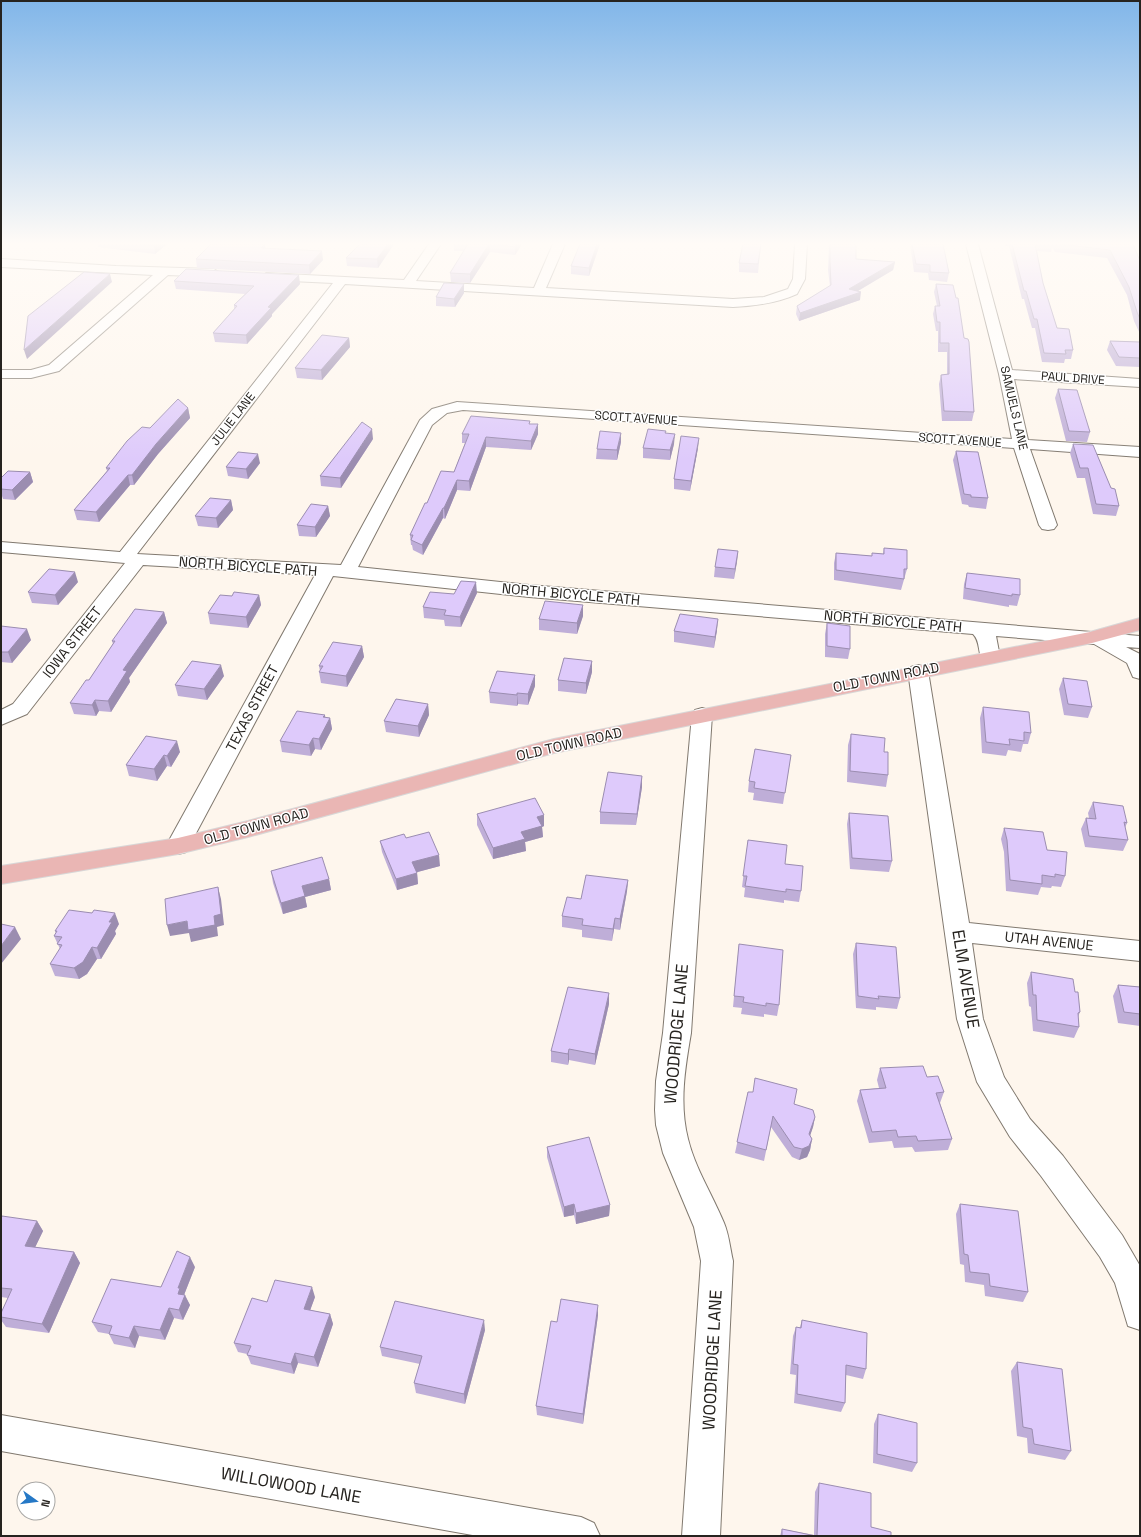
<svg xmlns="http://www.w3.org/2000/svg" width="1141" height="1537" viewBox="0 0 1141 1537" font-family="'Space Grotesk',sans-serif">
<style>
.lines{fill:none;stroke-linecap:round;stroke-linejoin:round}
.minor-casing{stroke:#81796f;stroke-width:2}
.major-casing{stroke:#d8d7d7;stroke-width:2}
.minor{fill:#fff;fill-rule:evenodd}
.major{fill:#eab6b4;fill-rule:evenodd}
.wall{fill:#bfaed8}
.shaded-wall{fill:#9b8db0}
.building{fill:#decafb;stroke:#9b8db0}
.labels{text-anchor:middle;stroke-width:3;stroke-linejoin:round;paint-order:stroke}
.far-street-label{font-size:12px;fill:#26231f;stroke:#fff}
.street-label{font-size:14px;fill:#26231f;stroke:#fff}
.near-street-label{font-size:17px;fill:#26231f;stroke:#fff}
</style>
<rect width="100%" height="100%" fill="#fef6ed"/>
<g class="lines">
<defs>
<path id="minor" d="M429,244H441L416,281L534,288L553,244H565L546,288L733,299L764,297L788,289L793,279L795,244H807L805,279L797,294C777,303 755,306 733,307L345,284L137,554L341,565L420,420L432,409L457,402L1012,439L999,374L966,244H978L1012,370L1140,379V387L1014,379L1028,440L1140,447V457L1030,449L1057,525L1054,529L1048,530L1042,529L1039,525L1014,448L463,410L447,413L432,425L358,567L529,585L1140,636V648L1126,647L1140,654V679L1133,677L1127,663L1094,644L996,636L1000,657L997,661L990,663L983,661C977,652 981,642 973,634L529,597L333,576L186,852L178,854L170,852L166,846L315,575L143,565L27,714L1,725V710L13,704L125,563L1,552V542L120,552L333,283L270,280L264,276L266,273L404,280Z
M1,259L116,266L214,269L220,273L214,277L168,275L59,371L31,378H1V370H31L49,365L153,275L1,267Z
M918,665L925,667L928,671L969,923L1140,941V961L972,943L983,1019L1004,1077L1030,1119L1063,1156L1122,1235L1140,1266V1330L1128,1326L1115,1283L1100,1257L1041,1176L1010,1137L977,1082L957,1019L908,671L911,667Z
M702,708L709,710L712,715L691,1033C685,1068 679,1104 688,1139C695,1168 712,1194 724,1223C729,1235 730,1248 733,1261L720,1536H682L701,1261L694,1227L663,1153L656,1125L655,1110L656,1081L663,1033L692,715L695,710Z
M1,1415L581,1517L594,1523L600,1536H478L1,1451Z"/>
<path id="major" d="M1140,618V630L1092,643L554,753L248,837L178,854L1,884V866L178,838L248,821L554,739L1090,632Z"/>
</defs>
<use href="#minor" class="minor-casing"/>
<use href="#major" class="major-casing"/>
<use href="#minor" class="minor"/>
<use href="#major" class="major"/>
</g>
<path class="wall" d="M98,244H167L155,254L98,247Z
M360,244H394L378,268L347,266L346,258Z
M454,244H522L515,255L490,252L470,283L451,282L450,273L464,251H454Z
M600,244L589,276L571,274V266Z
M761,244L758,273L739,272V263Z
M829,244H856V259L895,262L893,270L858,291L860,300L799,321L796,314L797,306L830,286L828,270Z
M910,244H943L949,273L947,282L929,280L928,273L914,272Z
M1004,244H1133L1140,261V334L1134,321L1127,295L1107,258L1055,252L1052,247L1051,252L1037,251L1043,283L1057,328L1073,350L1071,359H1065L1064,363L1042,362L1035,328H1032L1024,299H1022L1009,246H1005Z
M196,259L323,260L310,274L197,268Z
M174,281L300,284L272,314V316L247,344L215,342L213,333L234,309V305L245,294L176,289Z
M936,284L974,412L972,421H942L939,384L941,375L947,374V352H938V331H936L933,314L935,306H937L934,292Z
M464,293L455,307L436,306V297Z
M349,338L350,347L322,380L297,378L295,368Z
M1110,341L1140,342V367L1116,366L1107,350Z
M1058,389L1090,432L1087,442L1066,441L1055,398Z
M188,408L190,418L158,454L134,485H130L99,522L77,520L74,510L107,471L106,468L150,428Z
M530,424L538,434L531,450L486,447L470,491L457,490L445,519L443,518L423,555L413,550L412,545H411L410,535L427,503L454,472L465,443H462V434Z
M665,433L674,444L670,460L643,458V448Z
M373,439L341,488L321,486L320,476Z
M621,442L617,460L596,459L597,449Z
M1073,444L1119,506L1116,516L1093,514L1085,478H1077L1070,453Z
M698,448L690,491L674,489V479Z
M956,451L988,498L986,509L969,507L968,505L962,504L953,460Z
M260,463L248,479L228,476L226,467Z
M30,472L33,482L15,500L3,499L1,493V478Z
M231,500L233,510L218,528L198,526L195,516Z
M328,506L330,516L316,537L299,536L297,525Z
M884,548L907,569L901,590L834,580V563L836,553L872,556V553L883,554Z
M738,551L734,579L714,577L715,567Z
M967,573L1020,595L1017,606L1009,605V607L963,599L964,584Z
M78,582L58,605L32,603L28,592Z
M477,593L461,627L445,626L444,620L424,618L423,607L454,594Z
M259,595L261,605L248,628L210,624L208,613Z
M583,605V616L577,634L539,630V619Z
M164,612L167,623L129,678L130,682L111,712L99,711L96,716L74,714L70,703L89,680L113,644L112,641Z
M827,623L850,649L848,659L825,657V634Z
M1,627L31,640L12,663L1,662Z
M717,630L714,648L674,642V631Z
M362,646L364,657L347,687L321,683L319,672L320,671L319,666Z
M592,661V672L586,694L558,691V680Z
M535,675V686L528,705L518,704L517,706L490,703L489,692Z
M224,676L207,700L178,696L175,685Z
M1063,678L1092,707L1088,718L1064,715L1059,689Z
M428,704L429,715L419,737L386,732L384,721Z
M983,707L1031,733L1028,744H1023L1021,752L1008,750L1006,756L982,753L980,718Z
M325,715V717L330,718L332,729L321,750L315,749L311,756L282,752L280,741Z
M851,734L888,775L886,787L847,782L848,745Z
M146,736L180,752L171,767L167,766L157,781L129,776L126,765Z
M791,755L783,804L753,800L754,793L748,792L749,781Z
M642,776V787L636,825L600,824V812Z
M1093,802L1127,823L1125,828L1128,840L1123,851L1085,847L1081,829L1086,818H1089L1088,813Z
M849,813L892,861L889,872L850,869L847,824Z
M477,814L544,815V826L542,827L543,837L525,842L526,851L493,859L477,825Z
M1004,828L1047,850L1065,876L1061,887L1052,886L1051,888L1041,887L1038,895L1006,891L1004,852L1001,839Z
M406,838L440,866L417,872L418,884L397,890L382,852L380,841Z
M748,840L785,864L801,891L799,902L784,900V903L744,897L745,888L742,887Z
M271,871L329,879L331,890L305,897L307,907L283,914L273,883Z
M628,880L627,891L620,930L614,929L612,941L582,937V930L562,927V916L581,899Z
M119,924L115,931L116,934L101,959H97L87,974L79,979L55,976L50,964L60,949L54,936L56,933L55,931Z
M856,943L900,998L897,1009L876,1007V1010L856,1008L853,954Z
M739,944L779,1005L777,1016L764,1014V1017L741,1014L742,1008L733,1007Z
M1031,972L1075,992L1080,1012L1078,1017L1079,1027L1074,1038L1033,1031L1031,1007L1029,1006L1027,983Z
M1118,985L1140,987V1026L1118,1023L1113,996Z
M609,993V1004L595,1065L569,1060L568,1065L551,1062V1051Z
M880,1068L927,1077L944,1092L940,1103L952,1139L948,1150L915,1152L912,1147L894,1148L892,1141L869,1143L857,1101L860,1090L879,1088L877,1080Z
M748,1092L794,1104L815,1117L813,1127L810,1135L812,1139L810,1150L807,1157L799,1160L792,1157L771,1127L764,1161L735,1153Z
M547,1147L610,1205L609,1216L576,1224L574,1215L564,1217L547,1157Z
M960,1204L1028,1292L1023,1302L985,1296L984,1285L965,1282L964,1265L960,1264L956,1214Z
M1,1219L37,1221L43,1231L35,1247L74,1252L80,1263L49,1333L6,1327L1,1320V1313L8,1298L1,1297Z
M195,1267L184,1295L190,1305L183,1320L174,1318L165,1340L139,1336L135,1348L114,1344L109,1334L98,1332L92,1322L161,1287Z
M315,1297L310,1310L330,1314L333,1324L318,1367L298,1363L294,1374L251,1364L247,1354L238,1352L234,1343L267,1302Z
M598,1315L583,1424L537,1415L536,1406L557,1322Z
M802,1320L866,1369L863,1379L846,1375L845,1403L841,1412L794,1403L796,1375L790,1374L793,1336L796,1327H800Z
M485,1330L465,1404L416,1393L414,1383L420,1364L382,1356L380,1347Z
M1017,1362L1071,1451L1065,1460L1028,1453L1027,1438L1017,1436L1011,1371Z
M878,1414L917,1463L912,1472L873,1463L874,1424Z
M819,1483L871,1527L891,1536H780L782,1529L814,1535L815,1492Z"/>
<path class="shaded-wall" d="M155,244H167L155,254L154,246Z
M265,244L266,252L261,248Z
M388,244H394L378,268L377,259Z
M489,244L490,252L470,283V274Z
M516,244H522L515,255V247Z
M597,244H600L589,276V268Z
M322,251L323,260L310,274L309,265Z
M895,262L893,270L851,295L861,292L860,300L799,321L800,313L849,289Z
M110,274L112,282L27,359L24,350Z
M299,275L300,284L272,314V316L247,344L246,335L268,307Z
M464,284V293L455,307L454,299Z
M349,338L350,347L322,380L321,370Z
M188,408L190,418L158,454L134,485L132,475L156,444Z
M538,424V434L531,450V441Z
M372,429L373,439L341,488L340,478Z
M621,433V442L617,460V450Z
M675,434L674,444L670,460V450Z
M486,437V447L470,491L469,481Z
M699,438L698,448L690,491L691,481Z
M258,454L260,463L248,479L246,469Z
M30,472L33,482L15,500L12,490Z
M128,475L130,485L99,522L96,512Z
M457,480V490L445,519L444,508Z
M231,500L233,510L218,528L216,518Z
M328,506L330,516L316,537L315,527Z
M443,508V518L423,555L422,545Z
M738,551L737,562L734,579L735,569Z
M75,572L78,582L58,605L55,595Z
M476,582L477,593L461,627L460,617Z
M259,595L261,605L248,628L246,617Z
M583,605V616L577,634V623Z
M164,612L167,623L129,678L130,682L111,712L108,701L123,670Z
M718,619L717,630L714,648L715,637Z
M27,629L31,640L12,663L8,652Z
M362,646L364,657L347,687L346,676Z
M592,661V672L586,694V683Z
M221,665L224,676L207,700L204,689Z
M535,675V686L528,705V694Z
M517,693L518,704L517,706Z
M95,700L99,711L96,716L92,705Z
M428,704L429,715L419,737L418,726Z
M325,715L326,725L330,718L332,729L321,750L319,739L323,717Z
M313,738L315,749L311,756L309,745Z
M177,741L180,752L171,767L167,756Z
M164,755L167,766L157,781L154,769Z
M642,776V787L636,825L637,814Z
M544,815V826L542,827L543,837L525,842L526,851L493,859V848L521,832L537,817Z
M439,855L440,866L414,873L412,862Z
M417,873L418,884L397,890L396,879Z
M329,879L331,890L305,897L307,907L283,914L281,903L302,886Z
M628,880L627,891L620,930V919Z
M218,887L221,899L224,925L217,927L218,936L191,942L189,933L170,936L167,925L214,916Z
M115,913L119,924L115,931L116,934L101,959L97,948L109,922Z
M615,918L614,929L612,941L613,929Z
M15,927L21,939L1,964V946Z
M92,947L97,959L87,974L79,979L74,968Z
M609,993V1004L595,1065V1054Z
M569,1049V1060L568,1065V1054Z
M815,1117L813,1127L807,1145L809,1134Z
M812,1139L810,1150L807,1157L799,1160L802,1149Z
M574,1204V1215L564,1217V1207Z
M610,1205L609,1216L576,1224V1213Z
M37,1221L43,1231L31,1256L25,1246Z
M74,1252L80,1263L49,1333L42,1324Z
M190,1257L195,1267L184,1295H185L190,1305L183,1320L179,1310L178,1288Z
M312,1287L315,1297L307,1319L304,1309Z
M598,1305V1315L583,1424V1414Z
M169,1308L174,1318L165,1340L160,1330Z
M330,1314L333,1324L318,1367L314,1357Z
M484,1320L485,1330L465,1404L464,1394Z
M134,1326L139,1336L135,1348L129,1338Z
M295,1353L298,1363L294,1374L291,1364Z"/>
<path class="building" d="M141,244H155L154,246Z
M211,244H265L261,248L322,251L309,265L196,259Z
M360,244H388L377,259L346,258Z
M468,244H489L470,274L450,273Z
M494,244H516L515,247Z
M580,244H597L589,268L571,266Z
M743,244H761L758,264L739,263Z
M830,244H856V259L895,262L849,289L861,292L800,313L797,306L831,285L830,262Z
M912,244H943L949,273L930,272V265L916,264Z
M1012,244H1035L1043,283L1057,328L1069,329L1073,350H1065L1066,354L1044,353L1037,319H1034L1026,291H1024Z
M1059,244H1133L1140,261V319L1137,312L1129,287L1110,250Z
M186,269L299,275L268,307L271,308L246,335L213,333L237,306L234,305L254,286L174,281Z
M84,272L110,274L24,350L28,316Z
M444,283L464,284L454,299L436,297Z
M936,284L953,285L956,298H958L964,338L968,339L969,342L974,412L944,411L941,375L949,374V343H940V322H937L935,306H940Z
M322,335L349,338L321,370L295,368Z
M1110,341L1140,342V358L1119,357Z
M1058,389L1077,390L1090,432L1069,431Z
M178,399L188,408L156,444L132,475H128L96,512L74,510L110,468H106L127,441L142,427L150,428Z
M471,416L530,421L529,424H538L531,441L486,437L469,481L457,480L444,508H443L422,545L411,540L413,535H410L425,503H427L441,471L454,472L469,434H462Z
M362,422L372,429L340,478L320,476Z
M648,429L666,431L665,433L675,434L670,450L643,448Z
M600,431L621,433L617,450L597,449Z
M681,436L699,438L691,481L674,479Z
M1073,444L1093,445L1111,488L1115,489L1119,506L1096,504L1088,468H1080Z
M956,451L978,452L988,498L971,497V495L964,494Z
M238,452L258,454L246,469L226,467Z
M8,471L30,472L12,490L1,489V478Z
M210,498L231,500L216,518L195,516Z
M311,504L328,506L315,527L297,525Z
M884,548L907,550V569H904V579L836,570V553L872,556V553L884,554Z
M718,549L738,551L735,569L715,567Z
M49,569L75,572L55,595L28,592Z
M967,573L1020,579V595L1012,594V596L965,588Z
M461,581L476,582L460,617L444,615L446,610L423,607L430,592L454,594Z
M234,592L259,595L246,617L208,613L220,595L232,596Z
M545,601L583,605L577,623L539,619Z
M135,609L164,612L123,670L127,671L108,701L95,700L92,705L70,703L86,680H89L115,641H112Z
M680,614L718,619L715,637L674,631Z
M827,623L850,626V649L827,646Z
M1,626L27,629L8,652H1Z
M333,642L362,646L346,676L319,672L323,666H319Z
M564,658L592,661L586,683L558,680Z
M192,661L221,665L204,689L175,685Z
M497,671L535,675L528,694L517,693V695L489,692Z
M1063,678L1087,681L1092,707L1068,704Z
M396,699L428,704L418,726L384,721Z
M983,707L1029,712L1031,733L1024,732V741L1009,739L1010,745L986,742Z
M297,711L325,715L323,717L330,718L319,739L313,738L309,745L280,741Z
M851,734L885,738L884,752H888V775L850,771Z
M146,736L177,741L167,756L164,755L154,769L126,765Z
M755,749L791,755L785,793L754,788L755,782L749,781Z
M608,772L642,776L637,814L600,812Z
M535,798L544,815L537,817L542,826L521,832L525,839L493,848L477,814Z
M1093,802L1123,806L1127,823L1124,822L1128,840L1089,836L1086,818L1096,819Z
M849,813L888,816L892,861L852,858Z
M1004,828L1043,832L1047,850L1067,852L1065,876L1055,874V877L1042,875V884L1010,880L1007,840Z
M429,832L439,855L412,862L417,873L396,879L380,841L404,834L406,838Z
M748,840L787,845L785,864L803,866L801,891L786,889V892L745,886L747,876H743Z
M322,857L329,879L302,886L305,896L281,903L271,871Z
M586,875L628,880L620,919L615,918L613,929L582,925L583,919L562,916L567,897L581,899Z
M218,887L221,914L214,916L215,925L188,930L187,921L167,925L165,899Z
M69,910L92,913L94,910L115,913L109,922H112L97,948L92,947L83,962L74,968L50,964L62,945L57,944L62,937L54,936L57,931H55Z
M1,924L15,927L1,946Z
M856,943L896,947L900,998L878,996L879,999L858,996Z
M739,944L783,950L779,1005L766,1003V1006L743,1002L744,997L734,996Z
M1031,972L1073,979L1075,992H1078L1080,1012L1078,1013L1079,1027L1037,1020L1036,995H1033Z
M1118,985L1140,987V1014L1124,1012Z
M568,987L609,993L595,1054L569,1049L568,1054L551,1051Z
M923,1066L927,1077L938,1076L944,1092L936,1093L952,1139L918,1141L916,1136L898,1137L896,1130L872,1132L860,1090L886,1088L880,1068Z
M755,1078L797,1089L794,1104L813,1110L815,1117L809,1134L812,1139L809,1146L802,1149L794,1147L773,1116L766,1150L737,1142L748,1092H753Z
M589,1137L610,1205L576,1213L574,1204L564,1207L547,1147Z
M960,1204L1018,1211L1028,1292L990,1286L989,1274L970,1272L968,1255L964,1254Z
M2,1216L37,1221L25,1246L74,1252L42,1324L1,1317V1313L12,1289L1,1288V1219Z
M177,1251L190,1257L178,1288H180L178,1294L185,1295L179,1310L169,1308L160,1330L134,1326L129,1338L109,1334L112,1326L92,1322L111,1279L161,1287Z
M275,1280L312,1287L304,1309L330,1314L314,1357L295,1353L291,1364L247,1355L251,1346L234,1343L252,1298L267,1302Z
M561,1299L598,1305L583,1414L536,1406L551,1321L557,1322Z
M395,1301L484,1320L464,1394L414,1383L422,1356L380,1347Z
M802,1320L867,1333L866,1369L846,1365L845,1403L797,1394L798,1365L793,1364L796,1327L801,1328Z
M1017,1362L1062,1369L1071,1451L1034,1444L1032,1429L1023,1427Z
M878,1414L917,1423V1463L877,1454Z
M819,1483L871,1493V1527L891,1532V1536H817Z
M782,1529L816,1536H782Z"/>
<linearGradient id="sky" x2="0" y2="1"><stop stop-color="#81b6e9"/><stop offset="0.53" stop-color="#fffbf7"/><stop offset="1" stop-color="#fffbf7" stop-opacity="0"/></linearGradient>
<rect width="1141" height="460" fill="url(#sky)"/>
<g class="labels">
<g class="far-street-label">
<text transform="translate(1073 378) rotate(4)" y="4">PAUL DRIVE</text>
<text transform="translate(1014 408) rotate(77)" y="4">SAMUELS LANE</text>
<text transform="translate(636 418) rotate(4)" y="4">SCOTT AVENUE</text>
<text transform="translate(233 419) rotate(-52)" y="4">JULIE LANE</text>
<text transform="translate(960 440) rotate(4)" y="4">SCOTT AVENUE</text>
</g>
<g class="street-label">
<text transform="translate(248 566) rotate(4)" y="5">NORTH BICYCLE PATH</text>
<text transform="translate(571 594) rotate(5)" y="5">NORTH BICYCLE PATH</text>
<text transform="translate(893 621) rotate(5)" y="5">NORTH BICYCLE PATH</text>
<text transform="translate(72 642) rotate(-52)" y="5">IOWA STREET</text>
<text transform="translate(886 677) rotate(-11)" y="5">OLD TOWN ROAD</text>
<text transform="translate(252 708) rotate(-62)" y="5">TEXAS STREET</text>
<text transform="translate(569 744) rotate(-13)" y="5">OLD TOWN ROAD</text>
<text transform="translate(256 826) rotate(-15)" y="5">OLD TOWN ROAD</text>
<text transform="translate(1049 941) rotate(6)" y="5">UTAH AVENUE</text>
</g>
<g class="near-street-label">
<text transform="translate(966 979) rotate(81)" y="6">ELM AVENUE</text>
<text transform="translate(676 1034) rotate(-85)" y="6">WOODRIDGE LANE</text>
<text transform="translate(712 1360) rotate(-87)" y="6">WOODRIDGE LANE</text>
<text transform="translate(291 1485) rotate(10)" y="6">WILLOWOOD LANE</text>
</g>
</g>
<rect width="1141" height="1537" fill="none" stroke="#26231f" stroke-width="4"/>
<g transform="translate(36 1501) rotate(104)"><circle r="19" fill="#ffffff" stroke="#a8a7a5"/>
<path d="M0-3L7 15L0 10L-7 15Z" fill="#2578c6"/>
<text y="-6" font-size="11" font-weight="bold" text-anchor="middle" fill="#26231f">N</text>
</g>
</svg>
